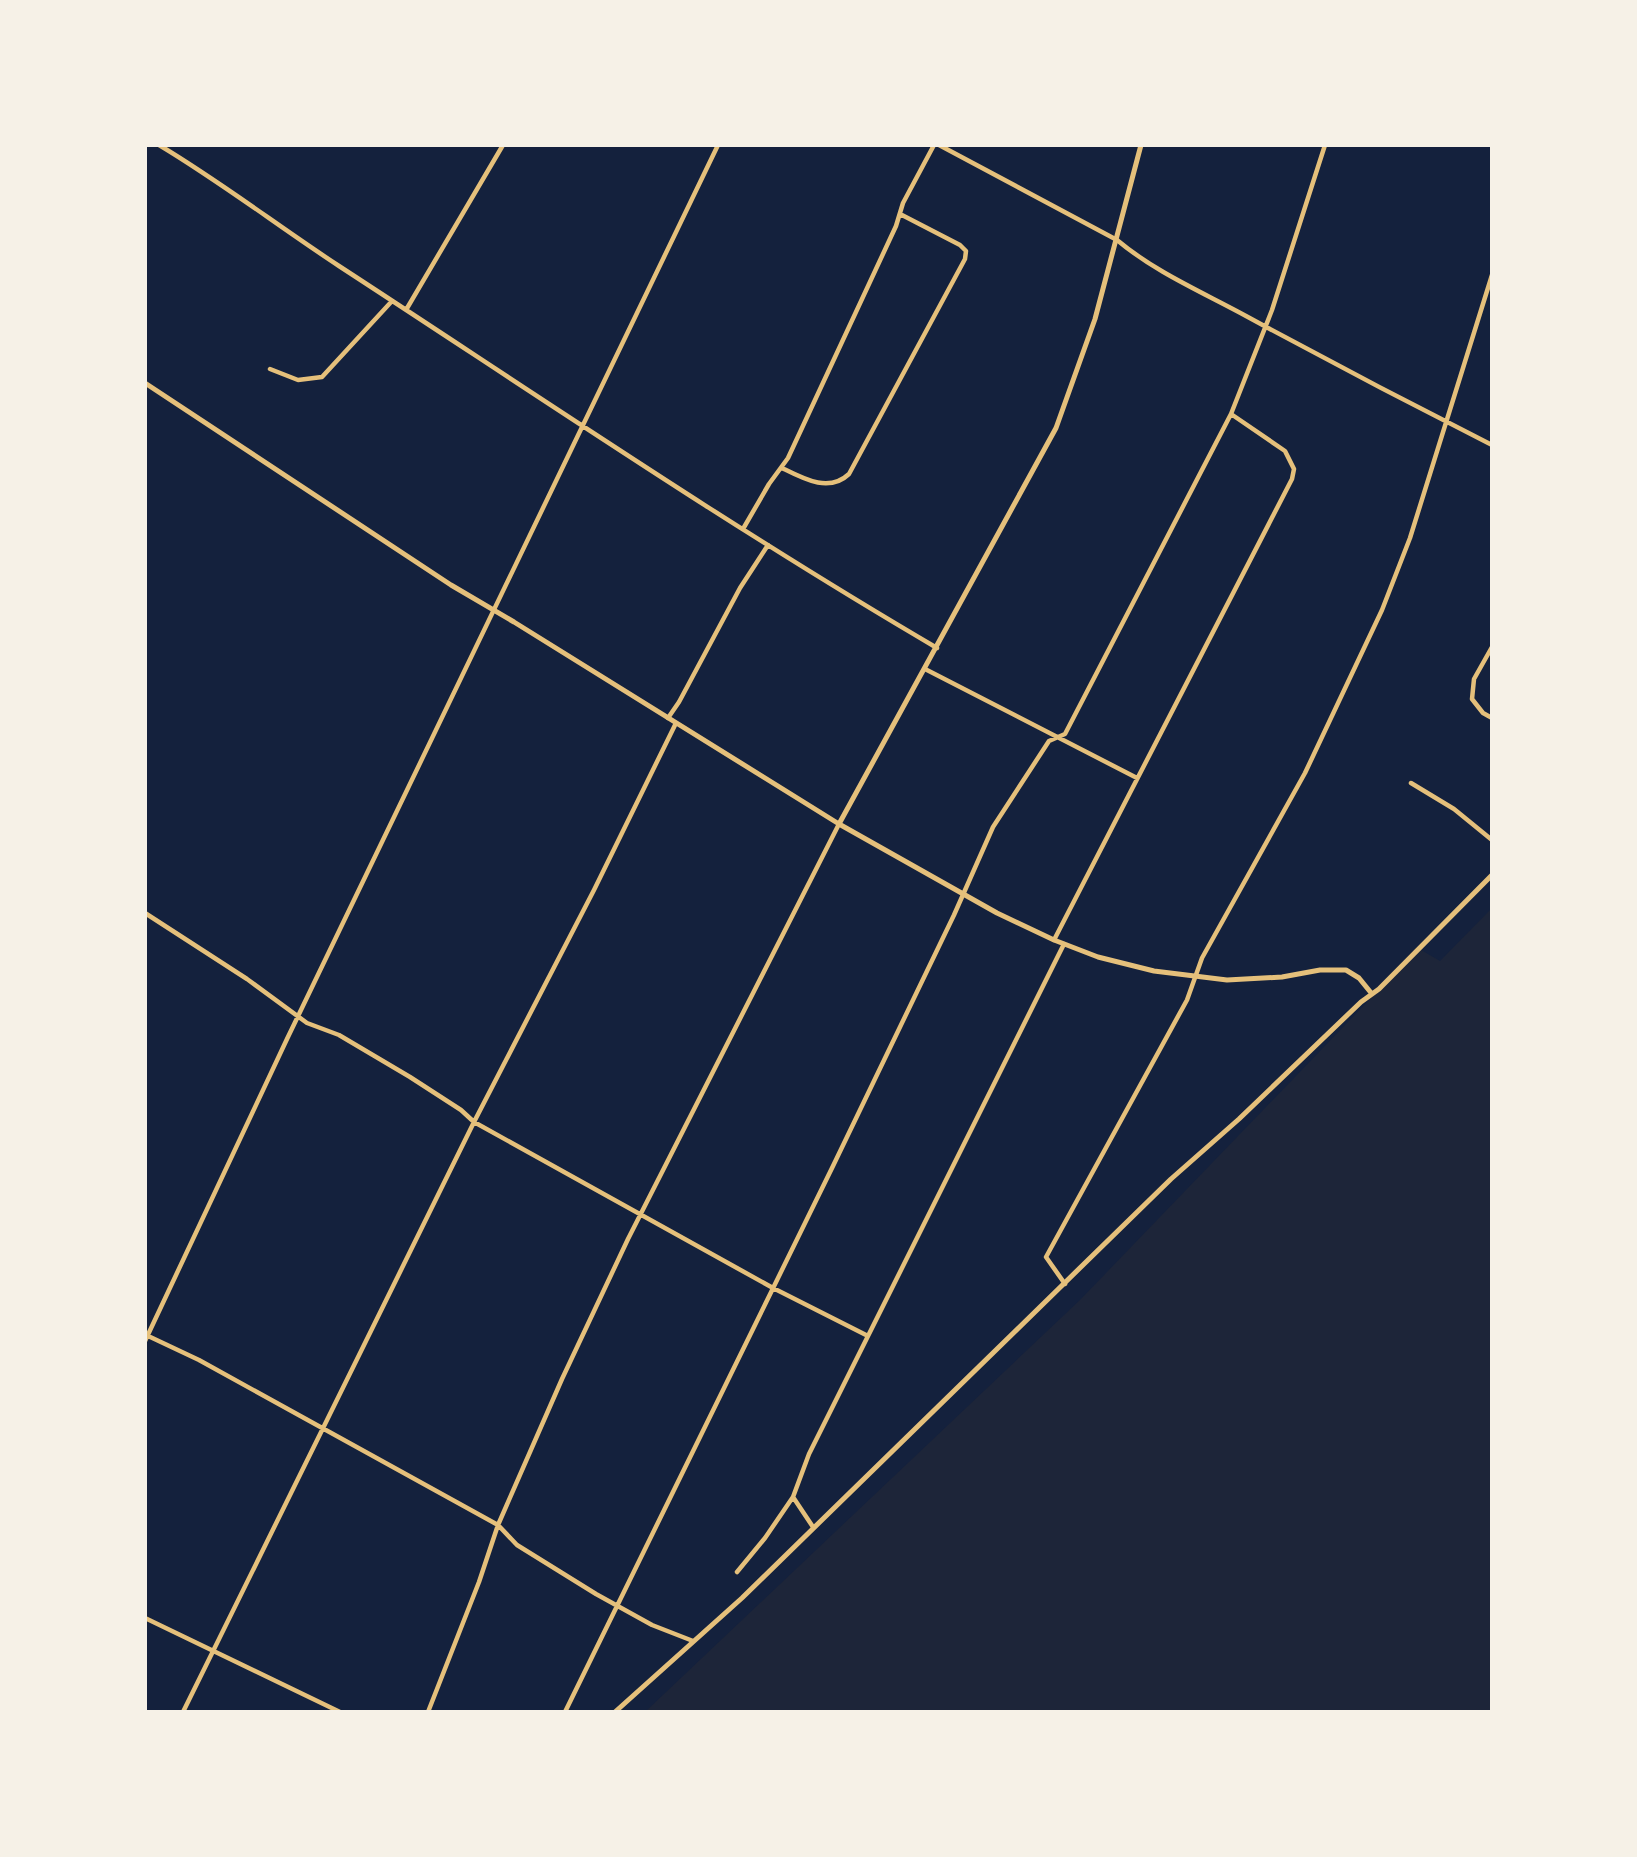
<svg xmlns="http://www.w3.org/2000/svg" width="1637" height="1857" viewBox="0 0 1637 1857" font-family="'PT Sans Narrow',sans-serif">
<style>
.green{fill:#1d2539}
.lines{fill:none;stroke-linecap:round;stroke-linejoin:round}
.minor{stroke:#e5c07b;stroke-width:4.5}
.tertiary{stroke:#e5c07b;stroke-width:5}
</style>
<rect width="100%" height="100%" fill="#14213d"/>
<path class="green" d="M1492,908V1712H645L1080,1300L1374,995L1416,947L1440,961Z"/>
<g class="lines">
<path class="minor" d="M159,145C221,182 278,226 339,266C537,395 732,528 937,648
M939,145L1117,240C1155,272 1202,292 1246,316C1327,360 1409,403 1492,445
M406,310L503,145
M270,369L298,380L322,377L392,301
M782,468C804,479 829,493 849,474L965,259L966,251L960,245L900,214
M743,529L769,484L788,458L896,226L903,203L934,145
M1492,647L1474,679L1472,699L1483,713L1492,718
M925,669L1137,778
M668,718L679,702L740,588L768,545
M1411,783L1454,809L1492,840
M145,913L247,979L307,1023L339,1035L410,1077L461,1110L474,1122L773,1288L868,1336
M1054,940L1292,479L1294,469L1285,451L1231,414
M1065,1284L1046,1257L1187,1000L1202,958L1305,773L1382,610L1410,538L1492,275
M146,1335L199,1360L498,1525L517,1545L596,1594L652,1625L693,1641
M145,1341L287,1039L718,145
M793,1497L813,1527
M737,1572L765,1538L793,1497L809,1454L1064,944
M145,1618L340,1712
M183,1712L474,1122L594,890L676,723
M428,1712L479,1582L498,1525L562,1379L628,1239L839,824
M565,1712L833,1166L954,915L993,827L1049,741L1065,734L1231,414L1272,310L1325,145"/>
<path class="tertiary" d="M145,383L451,585L514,622L839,824L997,913L1054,940L1098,957L1154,971L1227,980L1282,977L1320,970H1346L1359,978L1372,994
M839,824L1056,428L1095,319L1141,145
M615,1712L742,1598L1171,1179L1239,1119L1361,1002L1379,989L1492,875"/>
</g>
<rect width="1637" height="1857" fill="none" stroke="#f6f1e7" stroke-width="294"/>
</svg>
